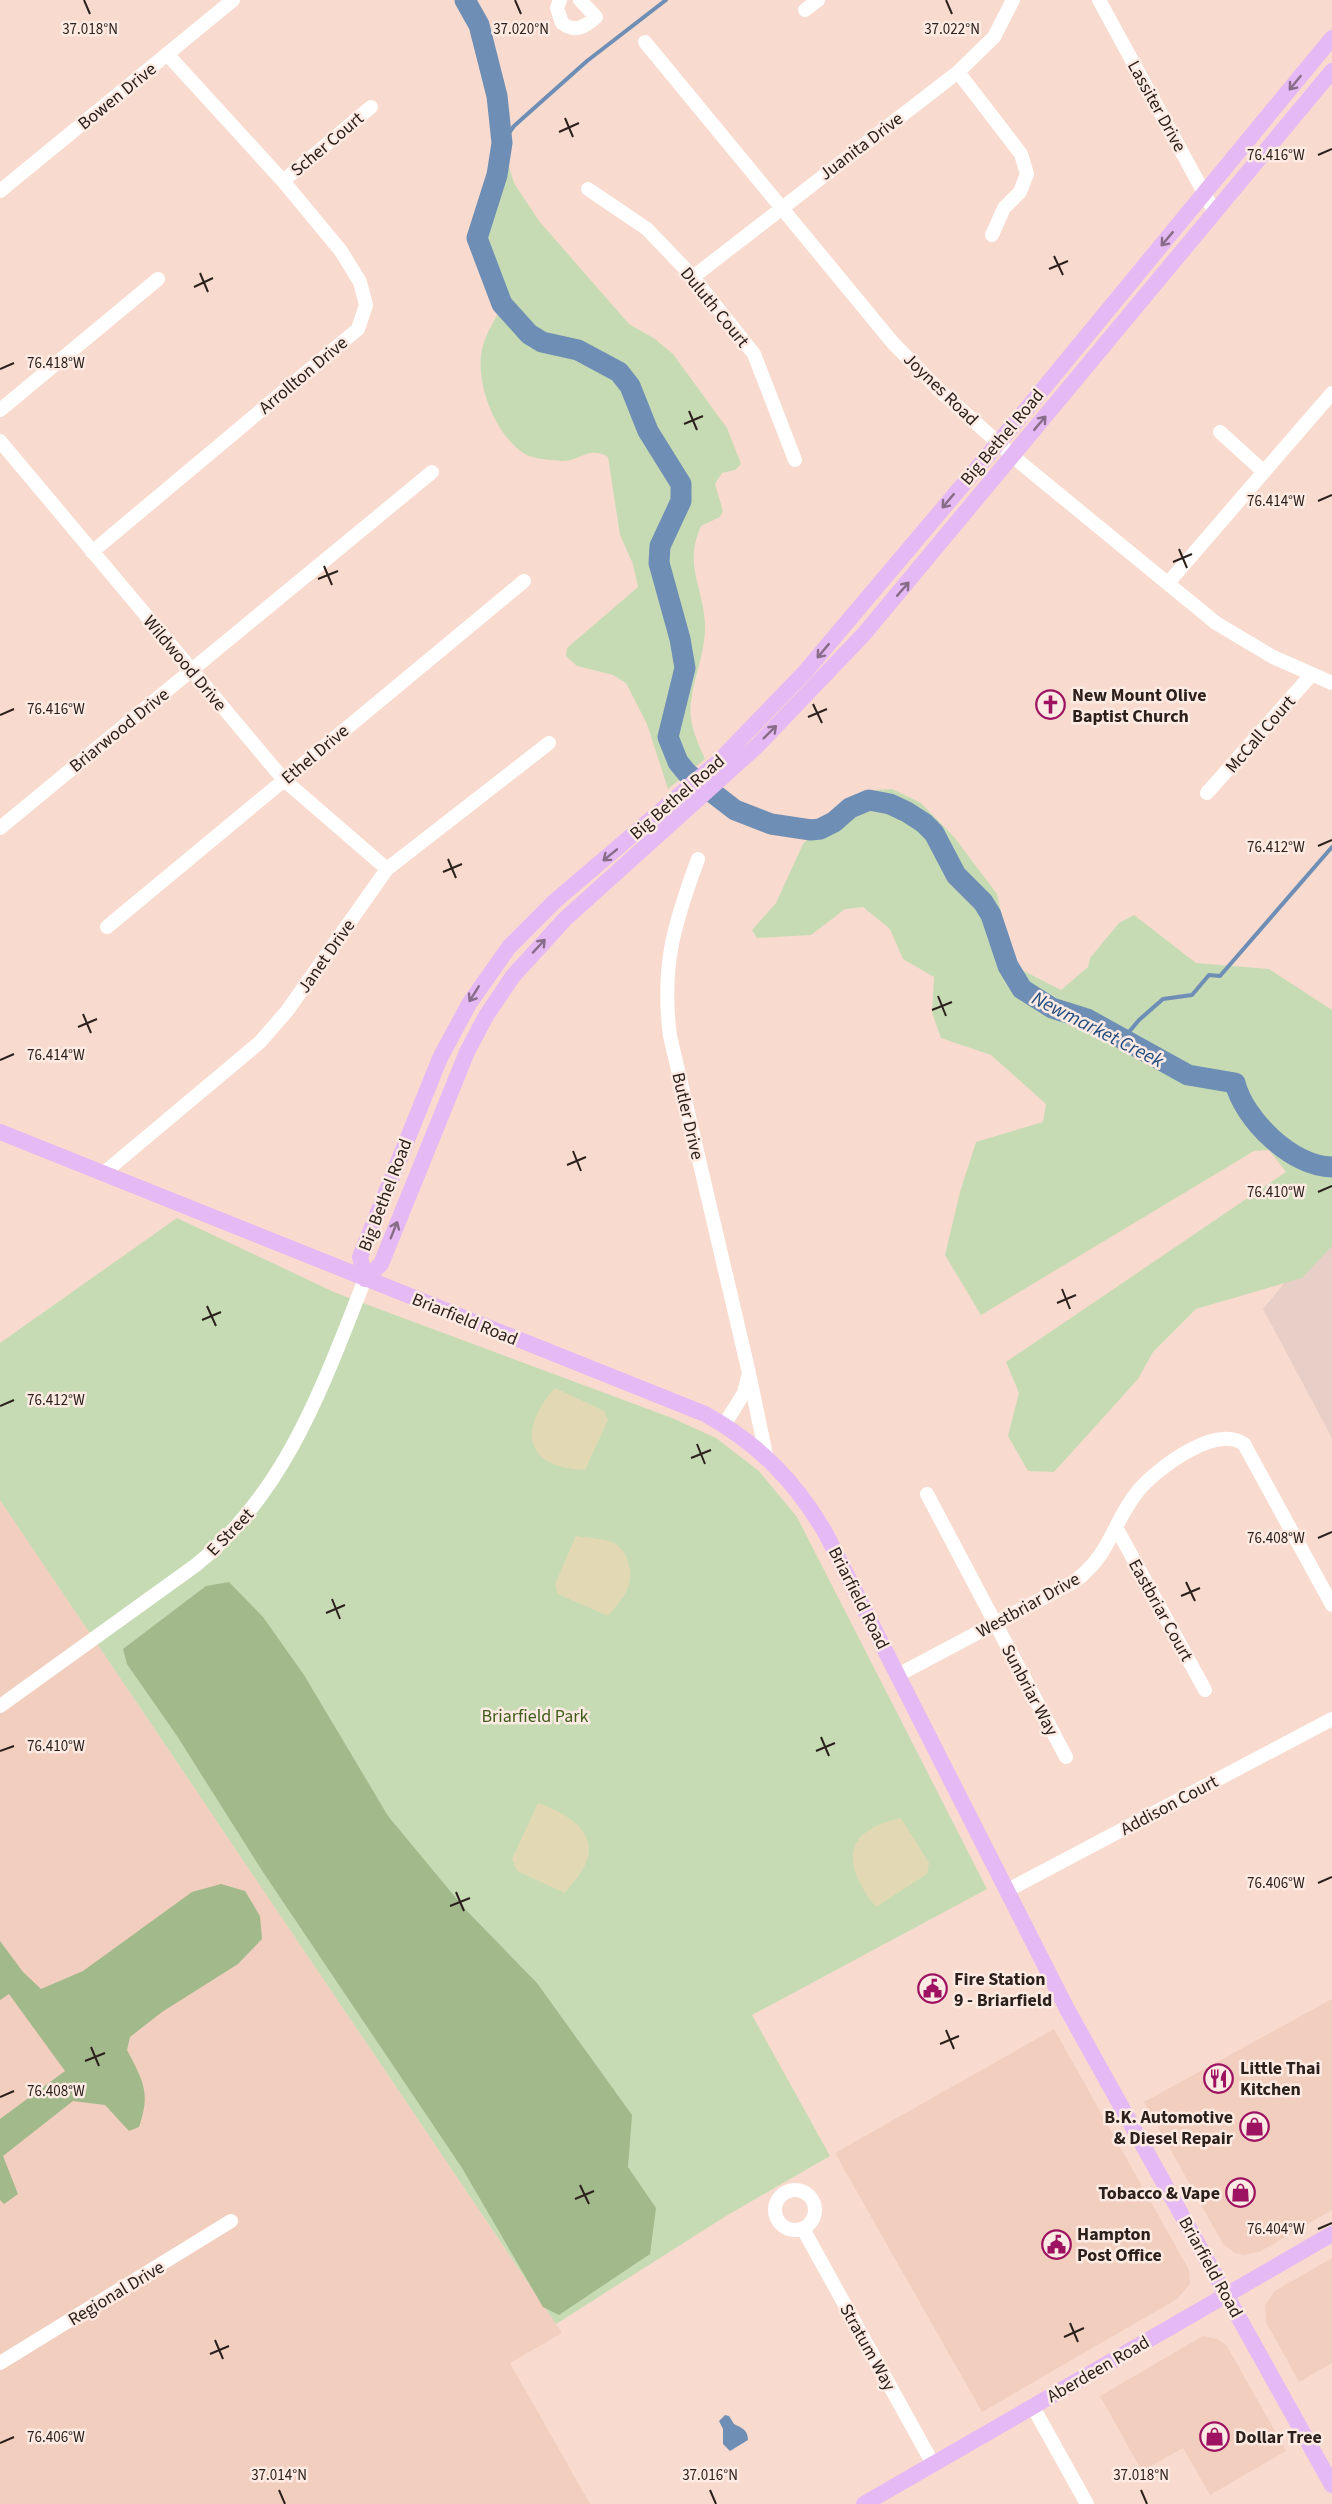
<svg xmlns="http://www.w3.org/2000/svg" width="1332" height="2504" viewBox="0 0 1332 2504" font-family="'Source Sans 3',sans-serif">
<style>
.built{fill:#f2cebe}
.education{fill:#e7cec6}
.green{fill:#c6dbb4}
.forest{fill:#a1b98b}
.sand{fill:#e2d9b4}
.water{fill:#6f8eb5}
.lines{fill:none;stroke-linecap:round;stroke-linejoin:round}
.stream{stroke:#6f8eb5;stroke-width:4}
.river{stroke:#6f8eb5;stroke-width:21}
.minor{stroke:#fff;stroke-width:14}
.major{stroke:#e5b9f4;stroke-width:16}
.oneway{stroke:#886c88}
.ticks{fill:none;stroke:#2b201c;stroke-width:2}
.labels{text-anchor:middle;stroke-width:5;stroke-linejoin:round;paint-order:stroke}
.street-label{font-size:18px;fill:#2b201c;stroke:#fdebe3}
.poi-label{font-size:18px;font-weight:bold;fill:#2b201c;stroke:#fdebe3;text-anchor:start}
.park-label{font-size:18px;fill:#3e5c1a;stroke:#fdebe3}
.water-label{font-size:20px;font-style:italic;fill:#224c80;stroke:#fdebe3}
.ticks-label{font-size:15px;text-anchor:middle;fill:#2b201c;stroke:#fdebe3;stroke-width:5;stroke-linejoin:round;paint-order:stroke}
</style>
<rect width="100%" height="100%" fill="#f8dbce"/>
<path class="built" d="M0,1500L562,2333L510,2363L590,2504H0Z
M1332,1999V2210L1259,2252L1244,2255L1235,2253L1223,2244L1144,2102Z
M1054,2029L1189,2270L1190,2284L1177,2299L982,2412L835,2153Z
M1332,2258V2363L1299,2382L1266,2322L1265,2305L1275,2291Z
M1203,2336L1218,2339L1227,2346L1286,2451L1210,2495L1183,2448L1142,2471L1100,2396Z"/>
<path class="education" d="M1332,1225V1438L1263,1309Z"/>
<path class="green" d="M506,157L514,183L539,221L629,324L655,339L673,354L727,428L741,464L735,470L722,473L715,484L723,511L720,517L701,526C683,566 704,587 705,625C706,651 694,676 691,702C688,722 697,741 705,759L668,789L647,724L626,683L613,675L577,666L566,656L567,648L638,587L633,564L620,535L608,457C589,445 579,462 561,461C551,460 533,459 525,454C495,435 475,383 482,349C486,331 500,312 508,295L484,235Z
M892,789L921,803L954,837L997,894L1008,943L1022,970L1061,990L1088,967L1090,958L1119,923L1134,915L1196,963L1269,969L1332,1010V1246L1302,1278L1196,1309L1153,1352L1138,1379L1054,1472L1028,1471L1008,1436L1019,1393L1006,1362L1286,1172L1269,1150L1254,1151L981,1315L945,1255L960,1192L976,1142L1043,1122L1046,1104L991,1055L941,1038L932,1013L934,977L903,959L890,929L863,907L845,909L811,935L757,938L752,930L776,903L803,844L834,812L875,790Z
M177,1218L336,1293L672,1418L716,1438L759,1471L797,1517L987,1889L752,2015L830,2156L726,2216L556,2324L0,1500V1343Z"/>
<path class="forest" d="M229,1582L263,1617L304,1675L388,1816L465,1909L537,1983L632,2115L628,2167L656,2208L650,2254L559,2315L543,2307L462,2168L261,1869L177,1736L127,1664L123,1649L206,1586Z
M221,1884L245,1891L260,1916L262,1939L238,1964L162,2012L130,2037L127,2050C143,2081 151,2092 139,2127L129,2131L105,2105L73,2101L3,2156L18,2194L4,2204L0,2200V2119L65,2071L9,1994L0,2000V1941L23,1972L41,1989L83,1971L192,1892Z"/>
<path class="sand" d="M555,1388L604,1411L608,1420L585,1470C525,1468 517,1430 555,1388Z
M576,1536C588,1538 603,1538 614,1543C621,1547 626,1554 628,1562C636,1585 622,1599 608,1616L558,1594L555,1584Z
M538,1803C560,1811 595,1827 588,1857C585,1870 573,1882 565,1893L517,1871L512,1859Z
M901,1818L929,1863L927,1874L876,1907C842,1865 841,1831 901,1818Z"/>
<path class="water" d="M725,2415L729,2416L734,2424C742,2428 748,2430 748,2440L730,2451L723,2444V2429L719,2421Z"/>
<g class="lines">
<path class="stream" d="M502,143L514,126L587,61L666,0
M1123,1039L1139,1020L1163,999L1192,995L1209,975L1220,976L1332,847"/>
<path class="river" d="M465,0L479,25L497,96L502,143L497,175L477,238L502,304L529,334L542,342L578,350L619,372L630,386L648,431L681,484V501L660,546L659,563L680,639L685,668L668,737L678,762L687,773L735,810L771,824L811,830L820,829L834,822L850,808L869,800L890,804L907,812L924,823L934,833L956,875L983,902L991,915L1008,966L1022,989L1052,1008L1087,1019L1188,1075L1235,1083C1244,1119 1292,1167 1332,1167"/>
<path class="minor" d="M560,0L557,8L562,23C575,33 585,27 596,17L580,0
M1099,0L1215,213
M805,10L818,0
M645,42L893,343L939,390L1022,464L1216,623L1273,657L1332,683
M958,72L1021,154L1027,174L1020,192L1004,208L992,235
M283,181L371,107
M588,189L647,229L693,277L754,354L795,460
M0,191L233,0
M693,277L958,72L994,37L1013,0
M0,410L158,279
M1220,432L1264,472
M0,441L284,780L387,869
M92,552L358,329L366,305L360,282L341,251L283,181L167,54
M1168,583L1332,393
M1207,793L1312,674
M0,828L432,472
M698,859C674,924 661,966 670,1036L749,1373L744,1393L724,1425
M107,927L524,581
M105,1172L260,1042L287,1011L387,869L549,743
M750,1378L766,1455
M927,1494L1066,1757
M1117,1529L1205,1690
M898,1675L1075,1581C1112,1553 1112,1523 1138,1491C1157,1468 1216,1424 1244,1444L1332,1605
M0,1706L196,1565C287,1491 323,1385 365,1279
M1006,1891L1332,1719
M775 2210a20 20 0 1 1 40 0a20 20 0 1 1-40 0Z
M803,2229L933,2464
M0,2363L231,2221
M1033,2407L1087,2504"/>
<path class="major" d="M0,1132L705,1414C759,1444 796,1482 826,1534L1067,2009L1332,2485
M365,1279L360,1257L440,1058L469,1004L509,947L555,901L718,762L805,672L1010,429L1332,38
M365,1279L381,1264L467,1052L486,1016L513,976L565,919L757,746L864,634L1332,71
M864,2504L1332,2234"/>
</g>
<defs><path id="oneway-shaft" d="M-6 0H5M1.5-3L5.5 0L1.5 3" fill="none" stroke-width="1.6" stroke-linecap="round" stroke-linejoin="round" transform="scale(1.5)"/></defs>
<g class="oneway">
<use href="#oneway-shaft" transform="translate(1295 83) rotate(129)"/>
<use href="#oneway-shaft" transform="translate(1167 239) rotate(130)"/>
<use href="#oneway-shaft" transform="translate(1040 423) rotate(-50)"/>
<use href="#oneway-shaft" transform="translate(948 501) rotate(130)"/>
<use href="#oneway-shaft" transform="translate(903 589) rotate(-49)"/>
<use href="#oneway-shaft" transform="translate(823 651) rotate(130)"/>
<use href="#oneway-shaft" transform="translate(770 732) rotate(-45)"/>
<use href="#oneway-shaft" transform="translate(610 855) rotate(141)"/>
<use href="#oneway-shaft" transform="translate(539 946) rotate(-47)"/>
<use href="#oneway-shaft" transform="translate(474 994) rotate(122)"/>
<use href="#oneway-shaft" transform="translate(394 1230) rotate(-68)"/>
</g>
<path class="ticks" d="M84,0L90,14M515,0L521,14M946,0L952,14M565,118L573,137M559,132L579,123M1318,155L1332,149M1054,256L1063,275M1049,269L1068,261M200,273L208,292M194,287L213,278M0,369L14,363M689,411L697,430M684,424L703,416M1318,501L1332,495M1179,549L1187,568M1173,562L1192,554M324,566L332,585M318,579L338,571M813,704L822,723M0,715L14,709M808,717L827,709M1318,846L1332,840M448,859L456,878M443,872L462,864M938,996L946,1016M932,1010L952,1002M83,1014L91,1033M78,1027L97,1019M0,1060L14,1054M573,1151L581,1171M567,1165L586,1157M1318,1192L1332,1186M1062,1289L1070,1309M1057,1303L1076,1295M207,1306L216,1326M202,1320L221,1312M0,1406L14,1400M697,1444L705,1464M691,1458L711,1450M1318,1538L1332,1532M1186,1582L1195,1601M1181,1596L1200,1588M332,1599L340,1619M326,1613L345,1605M821,1737L829,1756M0,1751L14,1746M816,1751L835,1743M1318,1883L1332,1877M456,1892L464,1911M450,1906L470,1898M946,2030L954,2049M940,2044L959,2036M91,2047L99,2066M85,2061L105,2053M0,2097L14,2091M580,2185L589,2204M575,2199L594,2191M1318,2229L1332,2223M1070,2323L1078,2342M1064,2337L1084,2328M215,2340L223,2359M210,2354L229,2346M0,2443L14,2437M279,2490L285,2504M710,2490L716,2504M1141,2490L1147,2504"/>
<defs>
<symbol id="church-ring" viewBox="-11 -11 22 22"><circle r="9.5" fill="#fdebe3" stroke="#9d1362" stroke-width="1.5"/><path d="M-1.2-6h2.4v3.5h3.3v2.4h-3.3V6h-2.4V-.1h-3.3v-2.4h3.3Z" fill="#9d1362"/></symbol>
<symbol id="civic-ring" viewBox="-11 -11 22 22"><circle r="9.5" fill="#fdebe3" stroke="#9d1362" stroke-width="1.5"/><path d="M-.6-6.5H3V-4.5H.6V-3L4-1V1h2V6H-6V1h2V-1L-.6-3ZM-1.2 2.5V6h2.4V2.5Z" fill="#9d1362"/></symbol>
<symbol id="restaurant-ring" viewBox="-11 -11 22 22"><circle r="9.5" fill="#fdebe3" stroke="#9d1362" stroke-width="1.5"/><path d="M-5-6h1v4h1v-4h1v4h1v-4h1v5L-1.5 .5V6h-2V.5L-5-1ZM5-6V6H3V1.5H1.5Q1.5-4 5-6Z" fill="#9d1362"/></symbol>
<symbol id="shop-ring" viewBox="-11 -11 22 22"><circle r="9.5" fill="#fdebe3" stroke="#9d1362" stroke-width="1.5"/><path d="M-5-2.5h2.3a2.7 3.5 0 0 1 5.4 0H5L5.5 6h-11ZM-1.5-2.5h3a1.5 2.3 0 0 0-3 0Z" fill="#9d1362"/></symbol>
</defs>
<g fill-rule="evenodd">
<use href="#church-ring" x="1034" y="688" width="33" height="33"/>
<use href="#civic-ring" x="916" y="1972" width="33" height="33"/>
<use href="#restaurant-ring" x="1202" y="2062" width="33" height="33"/>
<use href="#shop-ring" x="1238" y="2110" width="33" height="33"/>
<use href="#shop-ring" x="1224" y="2176" width="33" height="33"/>
<use href="#civic-ring" x="1040" y="2228" width="33" height="33"/>
<use href="#shop-ring" x="1198" y="2420" width="33" height="33"/>
</g>
<g class="labels">
<g class="street-label">
<text transform="translate(117 96) rotate(-39)" y="6">Bowen Drive</text>
<text transform="translate(1157 106) rotate(61)" y="6">Lassiter Drive</text>
<text transform="translate(327 144) rotate(-40)" y="6">Scher Court</text>
<text transform="translate(861 146) rotate(-37)" y="6">Juanita Drive</text>
<text transform="translate(715 307) rotate(51)" y="6">Duluth Court</text>
<text transform="translate(303 375) rotate(-40)" y="6">Arrollton Drive</text>
<text transform="translate(941 389) rotate(44)" y="6">Joynes Road</text>
<text transform="translate(1002 437) rotate(-50)" y="6">Big Bethel Road</text>
<text transform="translate(185 663) rotate(50)" y="6">Wildwood Drive</text>
<text transform="translate(119 730) rotate(-39)" y="6">Briarwood Drive</text>
<text transform="translate(1260 734) rotate(-49)" y="6">McCall Court</text>
<text transform="translate(315 754) rotate(-40)" y="6">Ethel Drive</text>
<text transform="translate(677 797) rotate(-41)" y="6">Big Bethel Road</text>
<text transform="translate(326 956) rotate(-55)" y="6">Janet Drive</text>
<text transform="translate(688 1116) rotate(77)" y="6">Butler Drive</text>
<text transform="translate(385 1195) rotate(-69)" y="6">Big Bethel Road</text>
<text transform="translate(465 1319) rotate(22)" y="6">Briarfield Road</text>
<text transform="translate(230 1532) rotate(-46)" y="6">E Street</text>
<text transform="translate(859 1598) rotate(63)" y="6">Briarfield Road</text>
<text transform="translate(1028 1605) rotate(-29)" y="6">Westbriar Drive</text>
<text transform="translate(1161 1610) rotate(61)" y="6">Eastbriar Court</text>
<text transform="translate(1030 1690) rotate(62)" y="6">Sunbriar Way</text>
<text transform="translate(1169 1805) rotate(-28)" y="6">Addison Court</text>
<text transform="translate(1211 2267) rotate(61)" y="6">Briarfield Road</text>
<text transform="translate(116 2293) rotate(-31)" y="6">Regional Drive</text>
<text transform="translate(868 2347) rotate(61)" y="6">Stratum Way</text>
<text transform="translate(1098 2369) rotate(-30)" y="6">Aberdeen Road</text>
</g>
<g class="poi-label">
<text x="1072" y="701">New Mount Olive<tspan x="1072" dy="21">Baptist Church</tspan></text>
<text x="954" y="1985">Fire Station<tspan x="954" dy="21">9 - Briarfield</tspan></text>
<text x="1240" y="2074">Little Thai<tspan x="1240" dy="21">Kitchen</tspan></text>
<text x="1233" y="2123" text-anchor="end">B.K. Automotive<tspan x="1233" dy="21">&amp; Diesel Repair</tspan></text>
<text x="1220" y="2199" text-anchor="end">Tobacco &amp; Vape</text>
<text x="1077" y="2240">Hampton<tspan x="1077" dy="21">Post Office</tspan></text>
<text x="1235" y="2443">Dollar Tree</text>
</g>
<g class="park-label">
<text x="535" y="1722">Briarfield Park</text>
</g>
<g class="water-label">
<text transform="translate(1098 1029) rotate(27)" y="7">Newmarket Creek</text>
</g>
</g>
<g class="ticks-label">
<text x="90" y="34">37.018°N</text>
<text x="521" y="34">37.020°N</text>
<text x="952" y="34">37.022°N</text>
<text x="1276" y="160">76.416°W</text>
<text x="56" y="368">76.418°W</text>
<text x="1276" y="506">76.414°W</text>
<text x="56" y="714">76.416°W</text>
<text x="1276" y="852">76.412°W</text>
<text x="56" y="1060">76.414°W</text>
<text x="1276" y="1197">76.410°W</text>
<text x="56" y="1405">76.412°W</text>
<text x="1276" y="1543">76.408°W</text>
<text x="56" y="1751">76.410°W</text>
<text x="1276" y="1888">76.406°W</text>
<text x="56" y="2096">76.408°W</text>
<text x="1276" y="2234">76.404°W</text>
<text x="56" y="2442">76.406°W</text>
<text x="279" y="2480">37.014°N</text>
<text x="710" y="2480">37.016°N</text>
<text x="1141" y="2480">37.018°N</text>
</g>
</svg>
